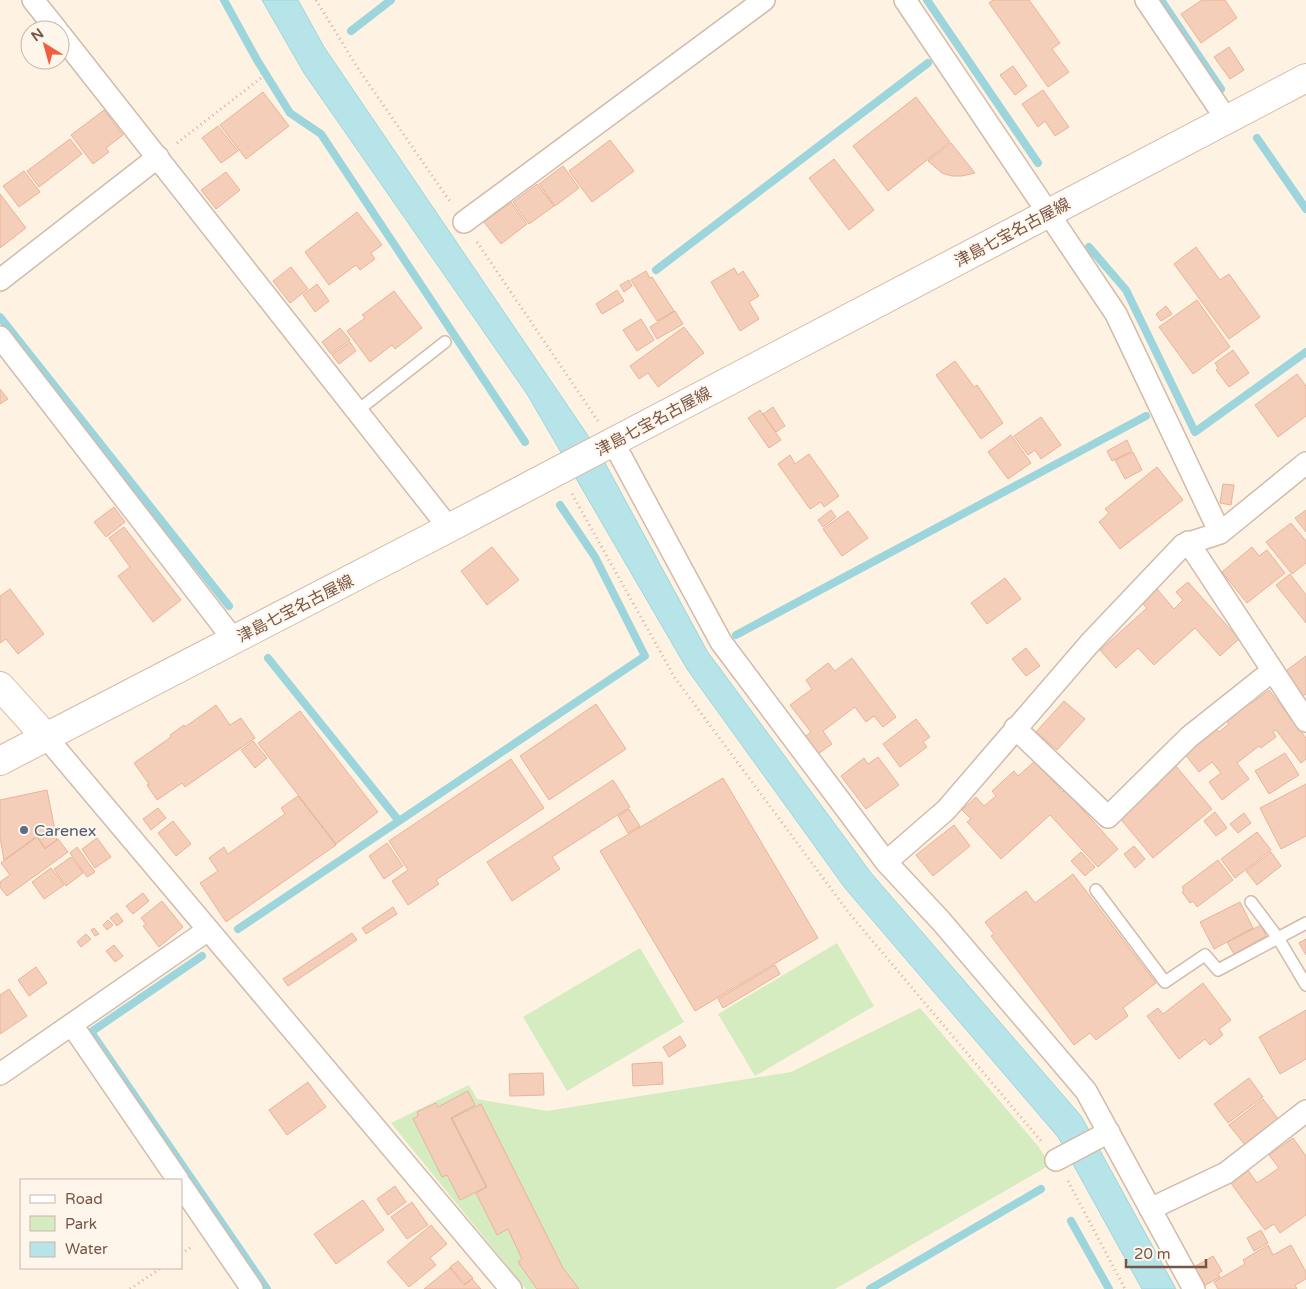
<svg xmlns="http://www.w3.org/2000/svg" width="1306" height="1289" viewBox="0 0 1306 1289" font-family="'Varela Round','Noto Sans JP',sans-serif">
<style>
.green{fill:#d5ecc0}
.water{fill:#b6e4e9;stroke:#9cd5db}
.lines{fill:none;stroke-linecap:round;stroke-linejoin:round}
.stream{stroke:#9cd5db;stroke-width:8}
.building{fill:#f5ceb9;stroke:#e9b398}
.lane-casing{stroke:#d2bbab;stroke-width:14}
.street-casing{stroke:#d2bbab;stroke-width:24}
.secondary-casing{stroke:#d5baa8;stroke-width:30}
.path{stroke:#dab19c;stroke-width:3;stroke-dasharray:1 4;stroke-linecap:butt}
.lane{stroke:#fff;stroke-width:11}
.street{stroke:#fff;stroke-width:21}
.secondary{stroke:#fff;stroke-width:28}
.service-dot{fill:#5c6f8a;stroke:#fff6eb;stroke-width:2}
.labels{text-anchor:middle;stroke-width:4;stroke-linejoin:round;paint-order:stroke}
.street-label{font-size:16px;fill:#785647;stroke:#fff6eb}
.service-label{font-size:16px;fill:#4e5e75;stroke:#fff6eb;text-anchor:start}
</style>
<rect width="100%" height="100%" fill="#fef2e3"/>
<path class="green" d="M837,943L874,1006L755,1076L718,1014Z
M640,948L684,1022L567,1091L523,1017Z
M920,1008L1038,1146L1050,1165L835,1289H526L391,1123L469,1085L477,1099L547,1111L791,1072Z"/>
<path class="water" d="M262,0H298L324,47L599,452L707,651L871,873L1081,1116L1176,1289H1142L1058,1137L845,888L687,669L527,394L304,73Z"/>
<g class="lines">
<path class="stream" d="M224,0L257,60L290,113L321,134L525,442
M927,0L1038,163
M1161,0L1221,89
M351,31L391,0
M1257,138L1306,209
M1089,247L1126,290L1195,432L1306,352
M656,270L928,63
M0,317L229,606
M736,635L1146,416
M268,658L399,821
M238,929L645,656L595,557L560,505
M202,956L91,1032L267,1289
M1071,1221L1109,1289
M870,1289L1041,1189"/>
</g>
<path class="building" d="M993,0H1029L1060,43L1052,49L1069,72L1048,87L989,3Z
M1202,0H1225L1237,18L1201,43L1181,14Z
M1229,47L1244,70L1230,79L1214,57Z
M1013,66L1027,86L1015,95L1000,75Z
M1043,90L1069,127L1055,136L1045,121L1038,127L1022,104Z
M263,92L289,126L246,159L220,125Z
M916,97L950,142L888,191L853,146Z
M104,110L123,135L106,148L109,152L93,164L71,135Z
M218,126L238,151L221,163L202,138Z
M70,139L82,154L39,187L27,171Z
M610,140L634,171L592,202L569,171Z
M951,143L975,173L962,176H952L942,173L928,161Z
M834,159L874,210L849,230L809,178Z
M563,166L579,188L555,206L539,184Z
M24,171L40,192L19,207L3,186Z
M226,172L240,190L216,209L201,190Z
M537,184L554,206L529,224L513,202Z
M0,194L26,228L0,248Z
M511,202L527,224L501,244L484,222Z
M357,212L382,245L371,253L375,259L360,270L356,265L329,285L305,252Z
M1196,247L1220,280L1229,274L1260,317L1229,339L1174,264Z
M291,267L308,289L290,303L273,281Z
M734,268L738,275L743,271L759,296L749,302L759,319L740,331L711,282Z
M646,271L650,278L652,277L674,311L657,321L631,280Z
M629,280L632,286L624,292L620,285Z
M317,284L329,301L315,312L303,295Z
M617,290L624,301L602,314L596,304Z
M394,291L422,328L395,349L392,345L370,362L347,331L365,318L362,315Z
M1197,300L1230,347L1193,374L1159,327Z
M1166,306L1172,314L1161,321L1156,314Z
M675,311L683,324L657,339L650,327Z
M641,319L654,340L637,351L623,330Z
M684,327L704,353L658,387L648,373L639,379L630,366Z
M340,328L350,340L331,354L322,342Z
M350,342L356,351L339,364L332,355Z
M1233,350L1249,373L1229,387L1216,370L1218,368L1215,363Z
M955,361L974,387L977,385L1003,423L981,439L936,375Z
M1297,374L1306,386V416L1278,437L1255,405Z
M0,389L8,399L0,404Z
M773,407L785,426L776,432L763,414Z
M760,410L781,440L769,448L748,418Z
M1041,417L1061,445L1041,459L1035,450L1028,455L1014,436Z
M1011,435L1031,463L1008,479L988,452Z
M1127,440L1132,451L1112,461L1107,451Z
M1133,452L1142,470L1125,479L1115,460Z
M809,454L839,496L824,507L821,502L810,509L778,464L790,455L795,464Z
M1157,467L1183,500L1120,549L1099,522L1109,513L1105,509Z
M1223,484L1234,485L1231,505L1220,503Z
M114,507L125,522L106,537L94,522Z
M831,510L836,517L823,527L818,520Z
M1306,510V532L1295,518Z
M848,511L868,538L842,556L823,529Z
M1291,523L1306,541V563L1292,574L1266,542Z
M124,527L181,600L153,622L118,576L130,567L109,538Z
M492,547L519,580L487,605L461,571Z
M1252,547L1259,556L1267,550L1285,573L1247,603L1222,572Z
M1290,574L1306,595V623L1276,585Z
M1005,578L1021,599L987,624L971,603Z
M1188,582L1239,639L1220,656L1195,628L1154,665L1138,648L1116,668L1100,650L1147,608L1142,603L1157,589L1174,609L1183,600L1176,592Z
M10,589L44,634L18,654L6,639L0,643V596Z
M1026,648L1040,666L1026,676L1012,659Z
M1306,656V694L1301,697L1283,673Z
M852,658L896,717L883,727L874,716L866,722L855,707L823,731L832,744L818,754L805,737L811,732L790,705L812,689L806,680L828,663L835,671Z
M1269,690L1306,738V759L1301,763L1276,730L1273,732L1276,737L1261,748L1259,746L1237,763L1249,779L1222,800L1209,782L1221,773L1212,762L1199,772L1184,753L1216,729L1219,732L1229,724L1225,718L1250,700L1252,703Z
M1064,701L1085,719L1057,750L1036,732Z
M596,704L626,749L549,800L520,756Z
M216,705L230,725L241,718L255,738L185,787L182,783L157,800L147,785L149,784L134,763L171,737L170,735L184,725L185,727Z
M300,711L378,812L336,844L258,743Z
M916,719L930,737L923,742L927,747L900,767L883,744Z
M253,741L267,758L255,768L241,750Z
M1285,753L1299,775L1269,794L1255,771Z
M878,757L899,785L866,809L841,776L864,758L868,764Z
M511,759L544,808L436,880L439,884L408,905L392,881L408,870L389,841Z
M1035,761L1063,792L1065,790L1118,849L1098,867L1050,815L1001,859L967,822L971,819L962,810L976,797L984,806L996,796L992,791L1014,771L1018,776Z
M1175,765L1212,809L1153,858L1119,817L1158,785L1155,781Z
M723,778L818,938L695,1011L600,851Z
M613,780L630,807L552,857L560,869L512,901L487,862Z
M1306,784V836L1281,849L1260,808Z
M47,790L57,840L45,848L37,836L4,860L0,837V800Z
M298,796L336,845L226,922L200,883L218,871L209,858L224,847L228,854L285,814L281,808Z
M158,808L166,818L151,830L143,819Z
M629,809L640,826L628,833L618,816Z
M1215,812L1227,828L1216,836L1204,821Z
M1244,813L1251,823L1238,833L1230,824Z
M173,821L191,844L176,856L158,833Z
M954,825L970,846L933,876L916,855Z
M1257,832L1271,850L1235,878L1221,859Z
M37,837L45,849L58,839L68,852L7,896L0,887V882L10,875L1,863Z
M97,838L111,857L95,868L82,849Z
M387,843L403,866L384,879L369,856Z
M1134,846L1145,859L1135,868L1124,854Z
M77,847L95,872L87,877L70,853Z
M1081,852L1095,867L1085,876L1071,861Z
M1271,852L1281,866L1257,885L1246,871Z
M71,857L83,873L66,886L54,869Z
M1218,860L1233,880L1197,907L1193,901L1190,903L1182,892L1184,890L1182,887Z
M51,868L64,885L44,899L32,882Z
M1073,874L1156,983L1123,1008L1128,1016L1096,1040L1090,1033L1074,1045L991,936L994,934L985,922L1026,891L1035,903Z
M143,893L149,901L133,914L126,906Z
M162,901L183,927L159,947L143,926L146,924L141,918Z
M1240,902L1253,928L1214,949L1200,922Z
M393,907L397,914L366,934L362,928Z
M117,913L123,921L117,926L110,918Z
M108,920L113,925L107,930L103,925Z
M1261,925L1266,936L1234,954L1227,942Z
M94,928L99,934L95,936L91,930Z
M352,933L357,940L288,986L283,979Z
M86,934L91,939L81,947L77,942Z
M1306,939V955L1299,943Z
M114,945L123,956L115,962L106,951Z
M775,965L780,974L723,1008L718,999Z
M36,967L47,983L29,996L18,980Z
M1203,983L1231,1020L1219,1029L1223,1035L1210,1045L1205,1039L1179,1059L1147,1016L1158,1008L1163,1014Z
M9,989L27,1016L0,1034V995Z
M1306,1010V1059L1280,1074L1259,1037Z
M680,1036L686,1046L669,1057L663,1047Z
M662,1062L663,1084L633,1086L632,1064Z
M543,1073L544,1095L510,1096L509,1074Z
M1249,1078L1263,1097L1228,1123L1214,1104Z
M308,1082L326,1107L287,1135L269,1110Z
M468,1091L475,1105L451,1118L486,1187L460,1200L447,1175L442,1177L413,1119L418,1116L417,1112L436,1103L438,1107Z
M1263,1099L1279,1120L1245,1145L1229,1125Z
M481,1104L563,1268L579,1289H537L518,1262L522,1259L508,1229L497,1235L476,1193L487,1187L452,1118Z
M1293,1138L1306,1156V1215L1280,1233L1274,1224L1265,1230L1230,1182L1247,1169L1257,1183L1279,1168L1269,1155Z
M395,1186L406,1202L388,1215L377,1199Z
M363,1200L384,1230L336,1264L314,1234Z
M412,1202L428,1225L407,1239L391,1217Z
M431,1225L447,1244L430,1258L436,1265L409,1287L387,1262Z
M1261,1230L1268,1243L1254,1251L1247,1238Z
M1268,1245L1273,1255L1291,1245L1306,1272V1279L1295,1285L1297,1289H1218L1214,1282L1245,1264L1243,1260Z
M1213,1256L1222,1271L1218,1274L1220,1277L1204,1286L1194,1267Z
M458,1261L473,1278L465,1284L450,1267Z
M450,1268L464,1285L472,1279L481,1289H424Z"/>
<g class="lines">
<defs>
<path id="lane" d="M357,411L445,342
M1096,890L1165,982L1205,955L1218,970L1306,923
M1251,902L1278,938L1306,985"/>
<path id="street" d="M33,0L57,30
M905,0L1116,314L1220,533
M1146,0L1227,120
M60,34L449,528
M464,222L764,0
M0,280L158,157
M0,337L234,640
M613,442L721,642L886,862L941,921L1086,1091L1194,1289
M1188,542L1306,721
M1015,728L1108,817L1189,737L1272,671
M46,737L511,1289
M886,862L946,810L1090,643L1183,545L1220,533L1306,463
M72,1025L178,1180
M0,1074L208,930
M1056,1160L1109,1132
M181,1185L252,1289
M1150,1209L1226,1173L1306,1111"/>
<path id="secondary" d="M0,686L46,737
M0,761L449,528L1306,78"/>
</defs>
<use href="#lane" class="lane-casing"/>
<use href="#street" class="street-casing"/>
<use href="#secondary" class="secondary-casing"/>
<path class="path" d="M316,0L357,67L451,203
M177,143L261,78
M477,242L598,421
M572,494L675,678L849,913L1041,1141
M1068,1181L1125,1289
M181,1254L193,1246
M130,1289L161,1268"/>
<use href="#lane" class="lane"/>
<use href="#street" class="street"/>
<use href="#secondary" class="secondary"/>
</g>
<circle class="service-dot" cx="24" cy="830" r="5"/>
<g class="labels">
<g class="street-label">
<text transform="translate(1012 232) rotate(-28)" y="6">津島七宝名古屋線</text>
<text transform="translate(653 421) rotate(-28)" y="6">津島七宝名古屋線</text>
<text transform="translate(295 608) rotate(-27)" y="6">津島七宝名古屋線</text>
</g>
<g class="service-label">
<text x="34" y="836">Carenex</text>
</g>
</g>
<rect x="20" y="1179" width="162" height="90" fill="#fff6eb" stroke="#c9b6a9"/>
<rect x="30" y="1195" width="25" height="8" fill="#ffffff" stroke="#c9b6a9"/>
<text x="65" y="1204" font-size="15" fill="#785647">Road</text>
<rect x="30" y="1216" width="25" height="15" fill="#d5ecc0" stroke="#c9b6a9"/>
<text x="65" y="1229" font-size="15" fill="#785647">Park</text>
<rect x="30" y="1242" width="25" height="15" fill="#b6e4e9" stroke="#c9b6a9"/>
<text x="65" y="1254" font-size="15" fill="#785647">Water</text>
<g transform="translate(45 45) rotate(323)"><circle r="24" fill="#fff6eb" stroke="#c9b6a9"/>
<path d="M0-4L9 19L0 12L-9 19Z" fill="#f05e40"/>
<text y="-8" font-size="14" font-weight="bold" text-anchor="middle" fill="#785647">N</text>
</g>
<path d="M1126 1259v8h80v-8" fill="none" stroke="#785647" stroke-width="2.5"/>
<text x="1134" y="1259" font-size="15" fill="#785647" stroke="#fff6eb" stroke-width="4" paint-order="stroke">20 m</text>
</svg>
